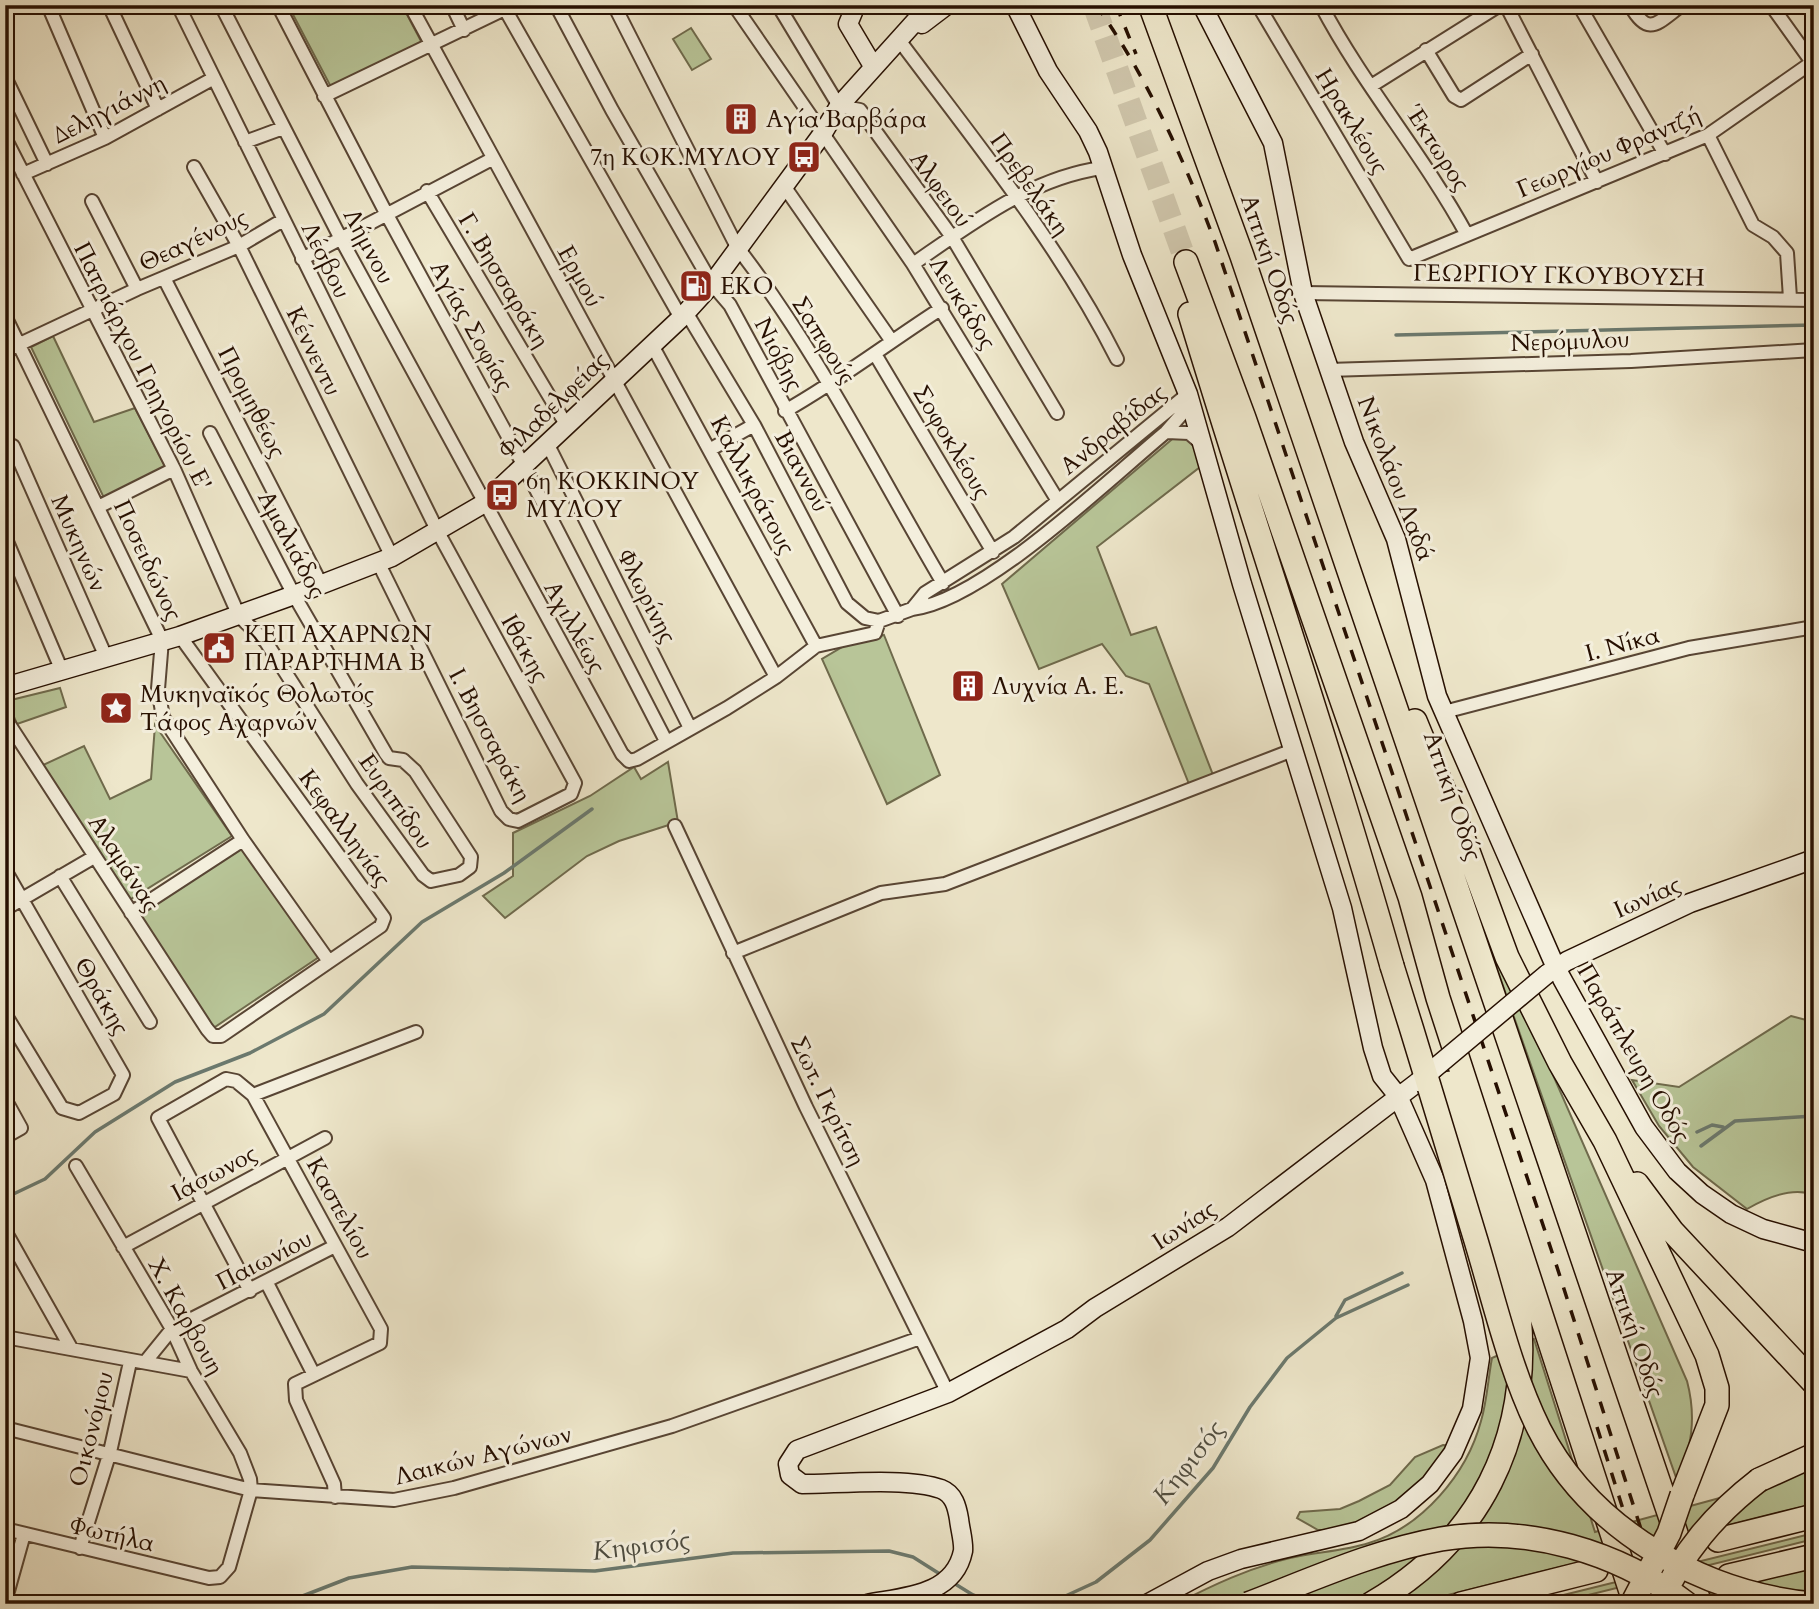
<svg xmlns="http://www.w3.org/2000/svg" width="1819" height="1609" viewBox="0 0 1819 1609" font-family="Cardo,serif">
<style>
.green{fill:#b8c598;stroke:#6f6a4c;stroke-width:2}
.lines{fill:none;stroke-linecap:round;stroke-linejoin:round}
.stream{stroke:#6b796e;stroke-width:3.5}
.highway-tunnel{stroke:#d0c7ad;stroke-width:23;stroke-dasharray:23 11;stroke-linecap:butt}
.street-casing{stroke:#584534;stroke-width:16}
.secondary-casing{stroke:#260f01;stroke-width:21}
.highway-casing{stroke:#260f01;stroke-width:26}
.street{stroke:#f4efdd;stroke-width:12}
.secondary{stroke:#f4efdd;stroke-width:18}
.highway{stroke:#eee7cb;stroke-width:23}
.rail{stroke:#260f01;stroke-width:3.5;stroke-dasharray:12 12;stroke-linecap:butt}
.secondary-bridge-casing{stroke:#260f01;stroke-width:21;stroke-linecap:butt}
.highway-bridge-casing{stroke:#260f01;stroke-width:26;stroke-linecap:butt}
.secondary-bridge{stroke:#f4efdd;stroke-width:18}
.highway-bridge{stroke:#eee7cb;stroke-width:23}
.labels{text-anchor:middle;stroke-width:6;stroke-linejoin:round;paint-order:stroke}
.street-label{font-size:24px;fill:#260f01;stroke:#f4efdd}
.poi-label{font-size:24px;fill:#260f01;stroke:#f4efdd;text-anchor:start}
.water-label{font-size:26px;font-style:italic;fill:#4e4d41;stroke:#f4efdd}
</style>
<rect width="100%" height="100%" fill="#eee7cb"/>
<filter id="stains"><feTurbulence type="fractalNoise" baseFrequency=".00286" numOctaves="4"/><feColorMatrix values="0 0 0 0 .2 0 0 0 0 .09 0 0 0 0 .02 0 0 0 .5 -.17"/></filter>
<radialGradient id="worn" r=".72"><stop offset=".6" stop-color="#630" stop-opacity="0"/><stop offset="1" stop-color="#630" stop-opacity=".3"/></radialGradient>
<path class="green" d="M288,5H402L422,43L331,87Z
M691,28L711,59L692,70L673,39Z
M53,336L94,422L135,408L167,470L105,500L31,347Z
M1197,418L1209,460L1097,547L1131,635L1156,627L1213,775L1189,784L1149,684L1126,676L1102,644L1039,669L1002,584Z
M884,635L940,775L887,804L822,659L844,646Z
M60,688L66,707L17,724L7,701Z
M155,725L232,836L126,902L41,766L84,746L110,799L151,779Z
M668,762L678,822L619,841L587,856L505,918L483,896L513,876V833L590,796L634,767L641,779Z
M241,847L319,957L209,1031L136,915Z
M1458,858L1687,1381C1697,1419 1691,1447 1678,1483Z
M1791,1016L1814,1022V1195C1792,1186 1766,1198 1747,1209L1693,1167L1659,1126L1632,1080L1679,1087Z
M1534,1339L1595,1532L1760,1487L1814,1463V1504L1412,1604H1176C1213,1585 1249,1568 1290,1558C1316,1552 1344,1551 1369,1543C1422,1527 1467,1474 1481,1421C1487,1401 1488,1379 1492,1358Z
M1443,1445L1452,1446L1409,1497L1360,1523L1333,1530H1318L1297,1518L1300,1512L1340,1509L1359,1501L1390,1485L1415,1457Z
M1814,1533V1539L1552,1604H1527Z
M1814,1567V1604H1666Z"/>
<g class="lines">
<path class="stream" d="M1396,335L1814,325
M1697,1132L1712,1125L1723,1127
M1701,1146L1735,1121L1814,1116
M5,1198L45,1179L95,1132L175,1082L250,1053L324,1014L422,922L504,873L592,809
M1336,1316L1345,1300L1402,1273
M952,1582L973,1595L997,1604
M282,1604L349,1578L412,1567L595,1571L733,1553L889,1551L913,1557L943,1576
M1048,1604L1096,1582L1150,1540L1213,1468L1250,1407L1287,1358L1336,1318L1408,1285"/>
<path class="highway-tunnel" d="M1094,5L1186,262"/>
<defs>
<path id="street" d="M48,5L105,138
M109,5L158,109
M178,5L438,532L575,783L571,794L518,821L509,819L501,811L378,562
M221,5L341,239L622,754L629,761L637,759L727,708L776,677L816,646L875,633L879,621
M278,5L386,213L524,466L666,741
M410,5L776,677
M452,5L464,30
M556,5L612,110L712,284L730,305L898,616
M614,5L737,247C817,350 877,471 943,583
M734,5L913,264L1058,501
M778,5L839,106L860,110L952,237L1057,413
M1258,5L1409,259L1708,135L1814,61
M1321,5C1363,85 1423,154 1467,235
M1506,5L1597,182
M1579,5L1665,154
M1630,5C1649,38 1657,23 1682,5
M1771,5L1814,65
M505,9L681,318
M899,40C976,143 1059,244 1117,359
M1426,50L1454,96L1461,100L1532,54
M5,77L47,164
M1371,86L1500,5
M324,96L513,5
M1708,135L1753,225L1773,237L1787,253L1790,298
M5,138L174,469L239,616L266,642L357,784L423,875L431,881L459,875L470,867L471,857L415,771L403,760L389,758L386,754L294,595L210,433
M245,142L283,128
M194,167L239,246L392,557
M23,174L105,138L214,78
M784,186L891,340
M427,191L567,426
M92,201L137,289
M302,259L492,159
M913,264C971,224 1032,177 1103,168
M164,278L321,584
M1303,293L1814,300
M686,312L754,425L847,603L865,618L879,621L912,609L925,593L1014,537L1188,394
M5,316L162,640L158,689L163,717L243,840L328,960
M652,345L816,646
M5,351L137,289L239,246L283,220
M875,354L993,552
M1328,370L1631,361L1814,350
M785,411C840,380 889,342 942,308
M1167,432L1189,433L1203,445
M548,445L690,728
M13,446L106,657
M711,449L754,425
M100,506L174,469
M5,537L62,671
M912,609C983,601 1108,480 1166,432L1181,415L1188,396
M1444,712L1689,648L1814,627
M5,718L207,1029L213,1036H221L381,926L384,918L180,636
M675,826L806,1107L948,1393
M5,870L123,1075L114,1094L79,1113L62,1108L5,1014
M60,876L150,1022
M5,909L94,857
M131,913L243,840
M733,953L881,893L945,884L1293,750
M253,1095L416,1032
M5,1099L21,1128L5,1137
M5,1231L71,1348
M123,1247L325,1138
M267,1283L313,1373
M250,1291L158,1118L226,1079L236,1081L253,1095L381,1329L380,1343L295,1384L296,1400L334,1484L335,1497
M5,1337L191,1371
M146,1361L172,1329L335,1246
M5,1428L251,1490L394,1500L454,1488L672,1426L920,1338
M5,1529L209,1578L220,1577L229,1567L251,1490L250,1479L240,1453L191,1371L172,1329L76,1166
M80,1548L110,1452L130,1362
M8,1591L24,1534"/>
<path id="secondary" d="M856,5L848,24L873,66
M1015,5L1048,71L1088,131L1098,152L1132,255L1188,394L1242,584L1342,908L1373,1048L1382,1076L1398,1096L1435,1180L1473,1321L1480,1358L1472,1409L1453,1453L1430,1484L1401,1509L1359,1531L1241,1559L1208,1571L1147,1604
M1202,5L1273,143L1303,293L1354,442L1396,539L1437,696L1556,968L1644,1127L1677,1171L1702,1194L1731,1214L1763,1229L1814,1243
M922,24L947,5
M5,687L180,636L294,595L392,557L483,504L681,318L712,284L823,133L839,106L930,5
M1547,974L1567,961L1690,903L1814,859
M867,1604C903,1597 954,1596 963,1551C964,1542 960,1529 959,1519C957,1507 954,1494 941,1489C908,1477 838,1484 802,1484L790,1475L788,1464L797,1450L948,1393L1067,1329L1095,1308L1228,1227L1418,1082"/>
<path id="highway" d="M1151,7L1242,256L1700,1604
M1186,262L1244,418L1410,897L1438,998L1635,1604
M1190,314C1256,532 1330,747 1392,966
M1415,721L1462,835L1507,957L1560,1063L1605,1141L1707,1355L1717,1388V1405L1682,1495
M1637,1184L1672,1231L1814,1383
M1759,1480L1814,1455
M1718,1540L1814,1516
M1729,1576L1814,1556
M1371,1604C1480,1541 1531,1439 1519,1314L1450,1083
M1461,1604L1596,1570"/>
</defs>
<use href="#street" class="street-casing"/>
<use href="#secondary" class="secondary-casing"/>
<use href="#highway" class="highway-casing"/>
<use href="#street" class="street"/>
<use href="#secondary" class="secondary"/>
<use href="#highway" class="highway"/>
<path class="rail" d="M1096,5C1147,76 1184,160 1215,242L1556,1264L1665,1604
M1116,5L1136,54
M1597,1427L1653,1604"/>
<defs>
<path id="secondary-bridge" d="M1418,1082L1547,974"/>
<path id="highway-bridge" d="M1392,966C1420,1055 1447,1144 1474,1234C1494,1299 1509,1368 1539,1429C1590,1530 1703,1594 1813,1604
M1248,1604C1311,1580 1374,1551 1441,1539C1527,1524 1619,1552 1687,1604
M1632,1604L1669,1533L1682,1495
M1660,1604C1682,1552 1715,1514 1759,1480"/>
</defs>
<use href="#secondary-bridge" class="secondary-bridge-casing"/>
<use href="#highway-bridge" class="highway-bridge-casing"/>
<use href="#secondary-bridge" class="secondary-bridge"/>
<use href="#highway-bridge" class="highway-bridge"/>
</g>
<defs>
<symbol id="building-square" viewBox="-11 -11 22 22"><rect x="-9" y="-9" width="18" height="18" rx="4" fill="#8f2418" stroke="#f4efdd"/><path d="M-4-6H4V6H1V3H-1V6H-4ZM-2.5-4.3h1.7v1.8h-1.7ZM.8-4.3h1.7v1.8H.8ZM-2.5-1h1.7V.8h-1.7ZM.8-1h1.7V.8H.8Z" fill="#fff"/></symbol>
<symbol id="bus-square" viewBox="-11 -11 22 22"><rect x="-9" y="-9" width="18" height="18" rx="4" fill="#8f2418" stroke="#f4efdd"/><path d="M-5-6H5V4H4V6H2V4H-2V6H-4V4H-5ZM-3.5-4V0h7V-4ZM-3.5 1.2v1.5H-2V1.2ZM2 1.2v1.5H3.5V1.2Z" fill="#fff"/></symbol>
<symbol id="fuel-square" viewBox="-11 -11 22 22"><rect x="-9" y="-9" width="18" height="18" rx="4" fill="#8f2418" stroke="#f4efdd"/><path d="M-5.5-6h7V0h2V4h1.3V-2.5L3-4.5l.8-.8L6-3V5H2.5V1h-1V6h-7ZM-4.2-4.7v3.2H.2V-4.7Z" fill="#fff"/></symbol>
<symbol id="civic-square" viewBox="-11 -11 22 22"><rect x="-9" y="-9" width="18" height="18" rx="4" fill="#8f2418" stroke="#f4efdd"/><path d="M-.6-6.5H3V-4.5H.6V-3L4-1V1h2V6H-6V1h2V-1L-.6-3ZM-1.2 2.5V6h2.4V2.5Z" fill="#fff"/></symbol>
<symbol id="sight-square" viewBox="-11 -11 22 22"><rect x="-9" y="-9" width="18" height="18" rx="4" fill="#8f2418" stroke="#f4efdd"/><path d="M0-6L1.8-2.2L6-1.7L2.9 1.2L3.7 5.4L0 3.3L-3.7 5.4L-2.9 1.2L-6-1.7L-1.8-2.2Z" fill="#fff"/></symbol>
</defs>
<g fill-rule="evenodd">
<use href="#building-square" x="722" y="100" width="38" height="38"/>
<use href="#bus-square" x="785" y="138" width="38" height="38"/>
<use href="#fuel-square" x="677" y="267" width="38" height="38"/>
<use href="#bus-square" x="483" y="476" width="38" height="38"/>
<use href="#civic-square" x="200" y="629" width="38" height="38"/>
<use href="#building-square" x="949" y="667" width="38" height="38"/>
<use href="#sight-square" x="97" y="689" width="38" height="38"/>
</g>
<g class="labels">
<g class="street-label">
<text transform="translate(109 109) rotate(-27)" y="8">Δεληγιάννη</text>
<text transform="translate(1352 121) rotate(59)" y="8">Ηρακλέους</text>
<text transform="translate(1438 148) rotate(57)" y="8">Έκτωρος</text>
<text transform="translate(1609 152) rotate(-23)" y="8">Γεωργίου Φραντζή</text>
<text transform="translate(1030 184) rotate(55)" y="8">Πρεβελάκη</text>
<text transform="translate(941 189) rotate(54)" y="8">Αλφειού</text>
<text transform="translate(193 240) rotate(-25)" y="8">Θεαγένους</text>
<text transform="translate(369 246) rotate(62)" y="8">Λήμνου</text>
<text transform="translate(1270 259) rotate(71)" y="8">Αττική Οδός</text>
<text transform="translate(326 260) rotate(64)" y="8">Λέσβου</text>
<text transform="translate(1559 275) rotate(1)" y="8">ΓΕΩΡΓΙΟΥ ΓΚΟΥΒΟΥΣΗ</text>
<text transform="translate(580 276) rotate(61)" y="8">Ερμού</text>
<text transform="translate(504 280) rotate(59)" y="8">Γ. Βησσαράκη</text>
<text transform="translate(963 303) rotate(58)" y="8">Λευκάδος</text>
<text transform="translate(472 326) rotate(61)" y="8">Αγίας Σοφίας</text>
<text transform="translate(824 340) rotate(58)" y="8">Σαπφούς</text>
<text transform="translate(1570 341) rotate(-2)" y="8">Νερόμυλου</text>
<text transform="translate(314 351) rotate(64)" y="8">Κέννεντυ</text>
<text transform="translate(779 354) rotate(63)" y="8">Νιόβης</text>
<text transform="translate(143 366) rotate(63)" y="8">Πατριάρχου Γρηγορίου E'</text>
<text transform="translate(252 402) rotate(63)" y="8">Προμηθέως</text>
<text transform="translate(553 405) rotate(-44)" y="8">Φιλαδελφείας</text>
<text transform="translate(1113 429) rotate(-39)" y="8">Ανδραβίδας</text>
<text transform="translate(952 442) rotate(59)" y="8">Σοφοκλέους</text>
<text transform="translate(802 471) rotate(62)" y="8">Βιαννού</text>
<text transform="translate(1396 479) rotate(69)" y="8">Νικολάου Λαδά</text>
<text transform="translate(753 485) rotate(62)" y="8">Καλλικράτους</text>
<text transform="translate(79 543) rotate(66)" y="8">Μυκηνών</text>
<text transform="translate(292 544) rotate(62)" y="8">Αμαλιάδος</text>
<text transform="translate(148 560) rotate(65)" y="8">Ποσειδώνος</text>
<text transform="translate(647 596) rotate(63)" y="8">Φλωρίνης</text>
<text transform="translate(575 627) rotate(61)" y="8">Αχιλλέως</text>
<text transform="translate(1622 644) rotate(-15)" y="8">Ι. Νίκα</text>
<text transform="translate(525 648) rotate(61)" y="8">Ιθάκης</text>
<text transform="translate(490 735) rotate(62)" y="8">Ι. Βησσαράκη</text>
<text transform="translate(1453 796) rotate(71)" y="8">Αττική Οδός</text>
<text transform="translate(396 801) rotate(55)" y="8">Ευριπίδου</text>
<text transform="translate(345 828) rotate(54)" y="8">Κεφαλληνίας</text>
<text transform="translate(124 863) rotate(57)" y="8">Αλαμάνας</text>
<text transform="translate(1647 897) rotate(-24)" y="8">Ιωνίας</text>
<text transform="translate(102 996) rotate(60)" y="8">Θράκης</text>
<text transform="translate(1634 1053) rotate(60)" y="8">Παράπλευρη Οδός</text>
<text transform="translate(828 1101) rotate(64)" y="8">Σωτ. Γκρίτση</text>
<text transform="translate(214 1173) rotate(-28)" y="8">Ιάσωνος</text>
<text transform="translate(340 1208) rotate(61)" y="8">Καστελίου</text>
<text transform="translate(1184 1225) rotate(-33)" y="8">Ιωνίας</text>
<text transform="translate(264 1260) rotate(-27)" y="8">Παιωνίου</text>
<text transform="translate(186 1316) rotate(61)" y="8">Χ. Καρβουη</text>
<text transform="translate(1635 1333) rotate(71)" y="8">Αττική Οδός</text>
<text transform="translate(91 1429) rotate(-76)" y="8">Οικονόμου</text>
<text transform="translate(483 1455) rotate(-14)" y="8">Λαικών Αγώνων</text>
<text transform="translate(112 1534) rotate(13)" y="8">Φωτήλα</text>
</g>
<g class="poi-label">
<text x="766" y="127">Αγία Βαρβάρα</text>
<text x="780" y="165" text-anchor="end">7η ΚΟΚ.ΜΥΛΟΥ</text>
<text x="720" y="294">EKO</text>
<text x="526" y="489">6η ΚΟΚΚΙΝΟΥ<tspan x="526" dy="28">ΜΥΛΟΥ</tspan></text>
<text x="244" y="642">ΚΕΠ ΑΧΑΡΝΩΝ<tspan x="244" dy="28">ΠΑΡΑΡΤΗΜΑ Β</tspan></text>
<text x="992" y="694">Λυχνία A. E.</text>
<text x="140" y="702">Μυκηναϊκός Θολωτός<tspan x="140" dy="28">Τάφος Αχαρνών</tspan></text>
</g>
<g class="water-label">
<text transform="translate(1188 1462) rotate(-52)" y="9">Κηφισός</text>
<text transform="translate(641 1545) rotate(-7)" y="9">Κηφισός</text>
</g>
</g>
<rect width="1819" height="1609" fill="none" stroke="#eee7cb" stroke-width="28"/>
<rect x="7" y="7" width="1805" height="1595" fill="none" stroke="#260f01" stroke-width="3.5"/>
<rect x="14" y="14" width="1791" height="1581" fill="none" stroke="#260f01" stroke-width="2"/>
<rect width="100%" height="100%" filter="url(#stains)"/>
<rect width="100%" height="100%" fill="url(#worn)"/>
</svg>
